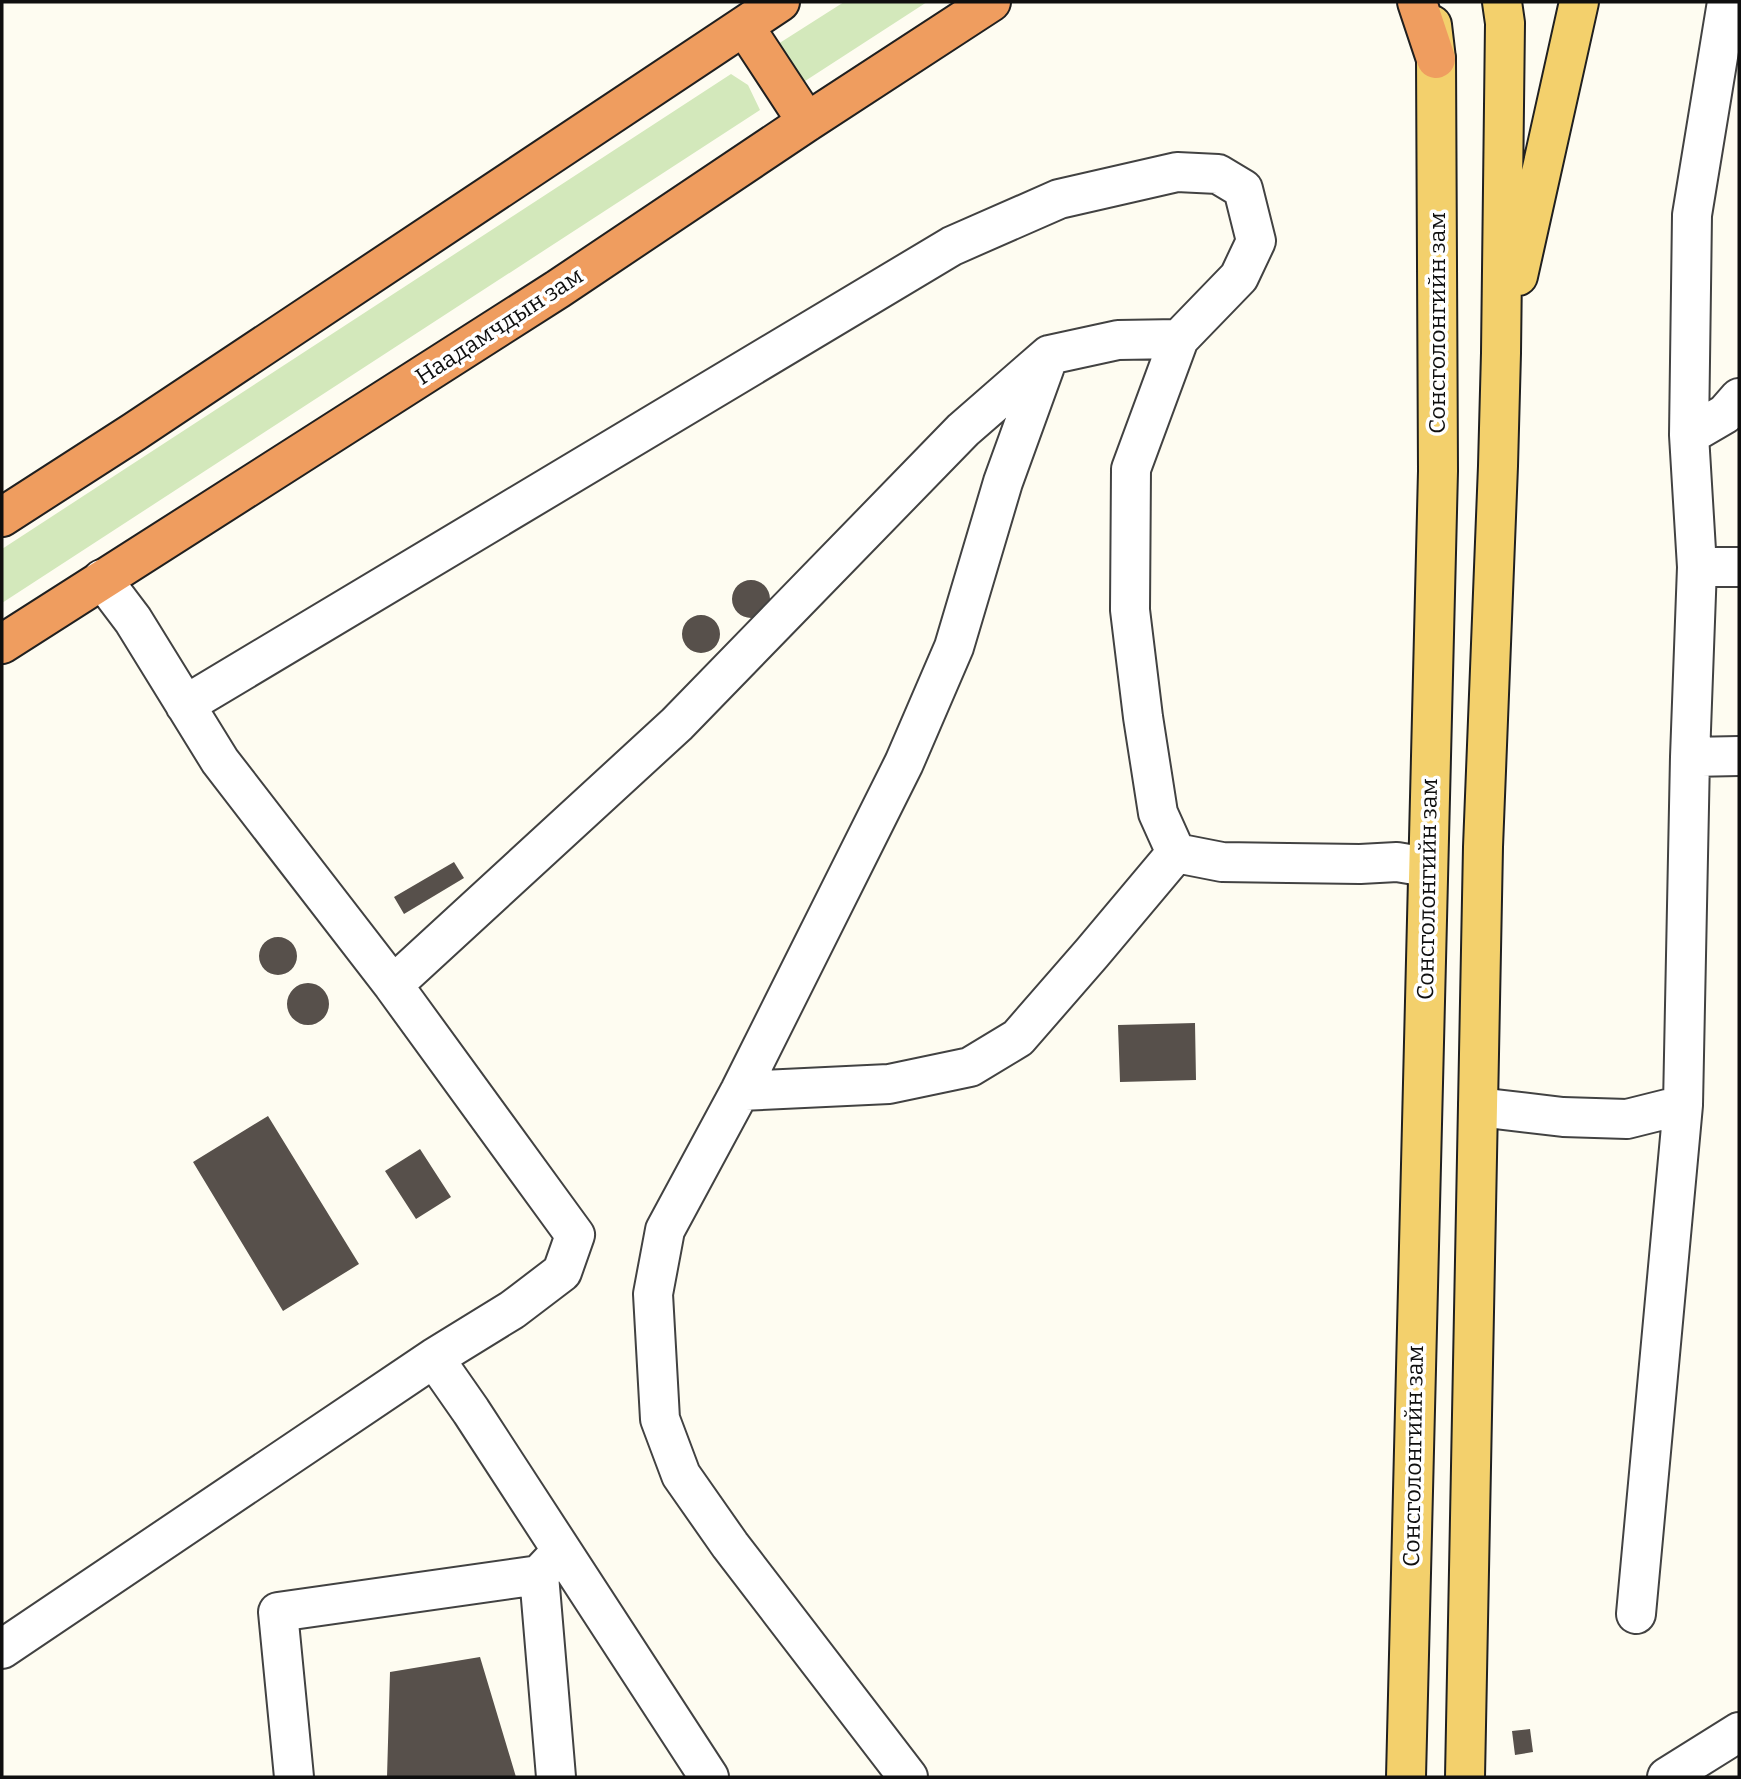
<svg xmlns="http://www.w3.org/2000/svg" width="1741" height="1779" viewBox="0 0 1741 1779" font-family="Bitter,serif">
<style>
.green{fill:#d3e8bb}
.building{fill:#57504b}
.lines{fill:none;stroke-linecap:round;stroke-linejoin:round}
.minor-casing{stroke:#424242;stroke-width:42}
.major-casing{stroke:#202020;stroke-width:42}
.highway-casing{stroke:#202020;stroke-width:42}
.minor{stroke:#fff;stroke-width:38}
.major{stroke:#f3d06c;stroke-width:38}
.highway{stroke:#ef9d5f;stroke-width:38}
.labels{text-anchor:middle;stroke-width:7;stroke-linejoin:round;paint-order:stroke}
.street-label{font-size:23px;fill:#0f0f0f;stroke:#fff}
</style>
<rect width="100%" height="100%" fill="#fefcf1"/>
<path class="green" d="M844,2H927L802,83L778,44Z
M731,74L748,85L760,110L2,603V549Z"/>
<path class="building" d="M732 599a19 19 0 1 1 38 0a19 19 0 1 1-38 0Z
M682 634a19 19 0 1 1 38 0a19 19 0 1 1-38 0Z
M454,862L464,878L404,914L394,897Z
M259 956a19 19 0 1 1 38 0a19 19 0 1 1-38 0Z
M287 1004a21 21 0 1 1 42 0a21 21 0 1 1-42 0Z
M1195,1023L1196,1080L1120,1082L1118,1025Z
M268,1116L359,1264L283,1311L193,1162Z
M420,1149L451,1197L416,1219L385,1171Z
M480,1657L516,1777H387L390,1672Z
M1530,1729L1533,1752L1515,1755L1512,1731Z"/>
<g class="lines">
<defs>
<path id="minor" d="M1689,435L1725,414L1739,398
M1697,567H1739
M185,705L952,246L1059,199L1177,172L1218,174L1243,189L1256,241L1239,277L1179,339L1131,469L1130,610L1143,717L1158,813L1176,853L1222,862L1360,864L1397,862L1427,867
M1690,757L1739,756
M393,985L677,724L963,430L1049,355L1118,340L1179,339
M740,1091L889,1084L970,1067L1018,1038L1092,953L1176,853
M1478,1107L1563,1117L1627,1119L1683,1105
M434,1358L471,1411L709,1777
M555,1558L539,1575L556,1777
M1636,1614L1683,1105L1690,757L1697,567L1689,435L1692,215L1727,2
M2,1649L434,1358L512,1310L562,1272L575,1235L393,985L220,761L133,620L102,579
M294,1777L278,1612L539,1575
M908,1777L730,1545L681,1475L660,1419L653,1294L665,1230L740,1091L904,763L954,647L1003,482L1049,355
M1667,1777L1739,1732"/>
<path id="major" d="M1518,276L1579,2
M1406,1777L1438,471L1436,59L1432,25
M1465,1777L1483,847L1498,466L1501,353L1505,23L1502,2"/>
<path id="highway" d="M1417,2L1436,59
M744,26L807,122
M2,517L134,432L780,2
M2,644L558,289L807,122L991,2"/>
</defs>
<use href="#minor" class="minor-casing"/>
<use href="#major" class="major-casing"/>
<use href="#highway" class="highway-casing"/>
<use href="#minor" class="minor"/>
<use href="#major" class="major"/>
<use href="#highway" class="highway"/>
</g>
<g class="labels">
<g class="street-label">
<text transform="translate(1437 323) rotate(-90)" y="8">Сонсголонгийн зам</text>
<text transform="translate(499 326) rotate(-33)" y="8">Наадамчдын зам</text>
<text transform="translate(1427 889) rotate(-89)" y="8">Сонсголонгийн зам</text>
<text transform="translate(1413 1456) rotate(-89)" y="8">Сонсголонгийн зам</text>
</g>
</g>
<rect width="1741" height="1779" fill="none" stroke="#0f0f0f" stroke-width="7"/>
</svg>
